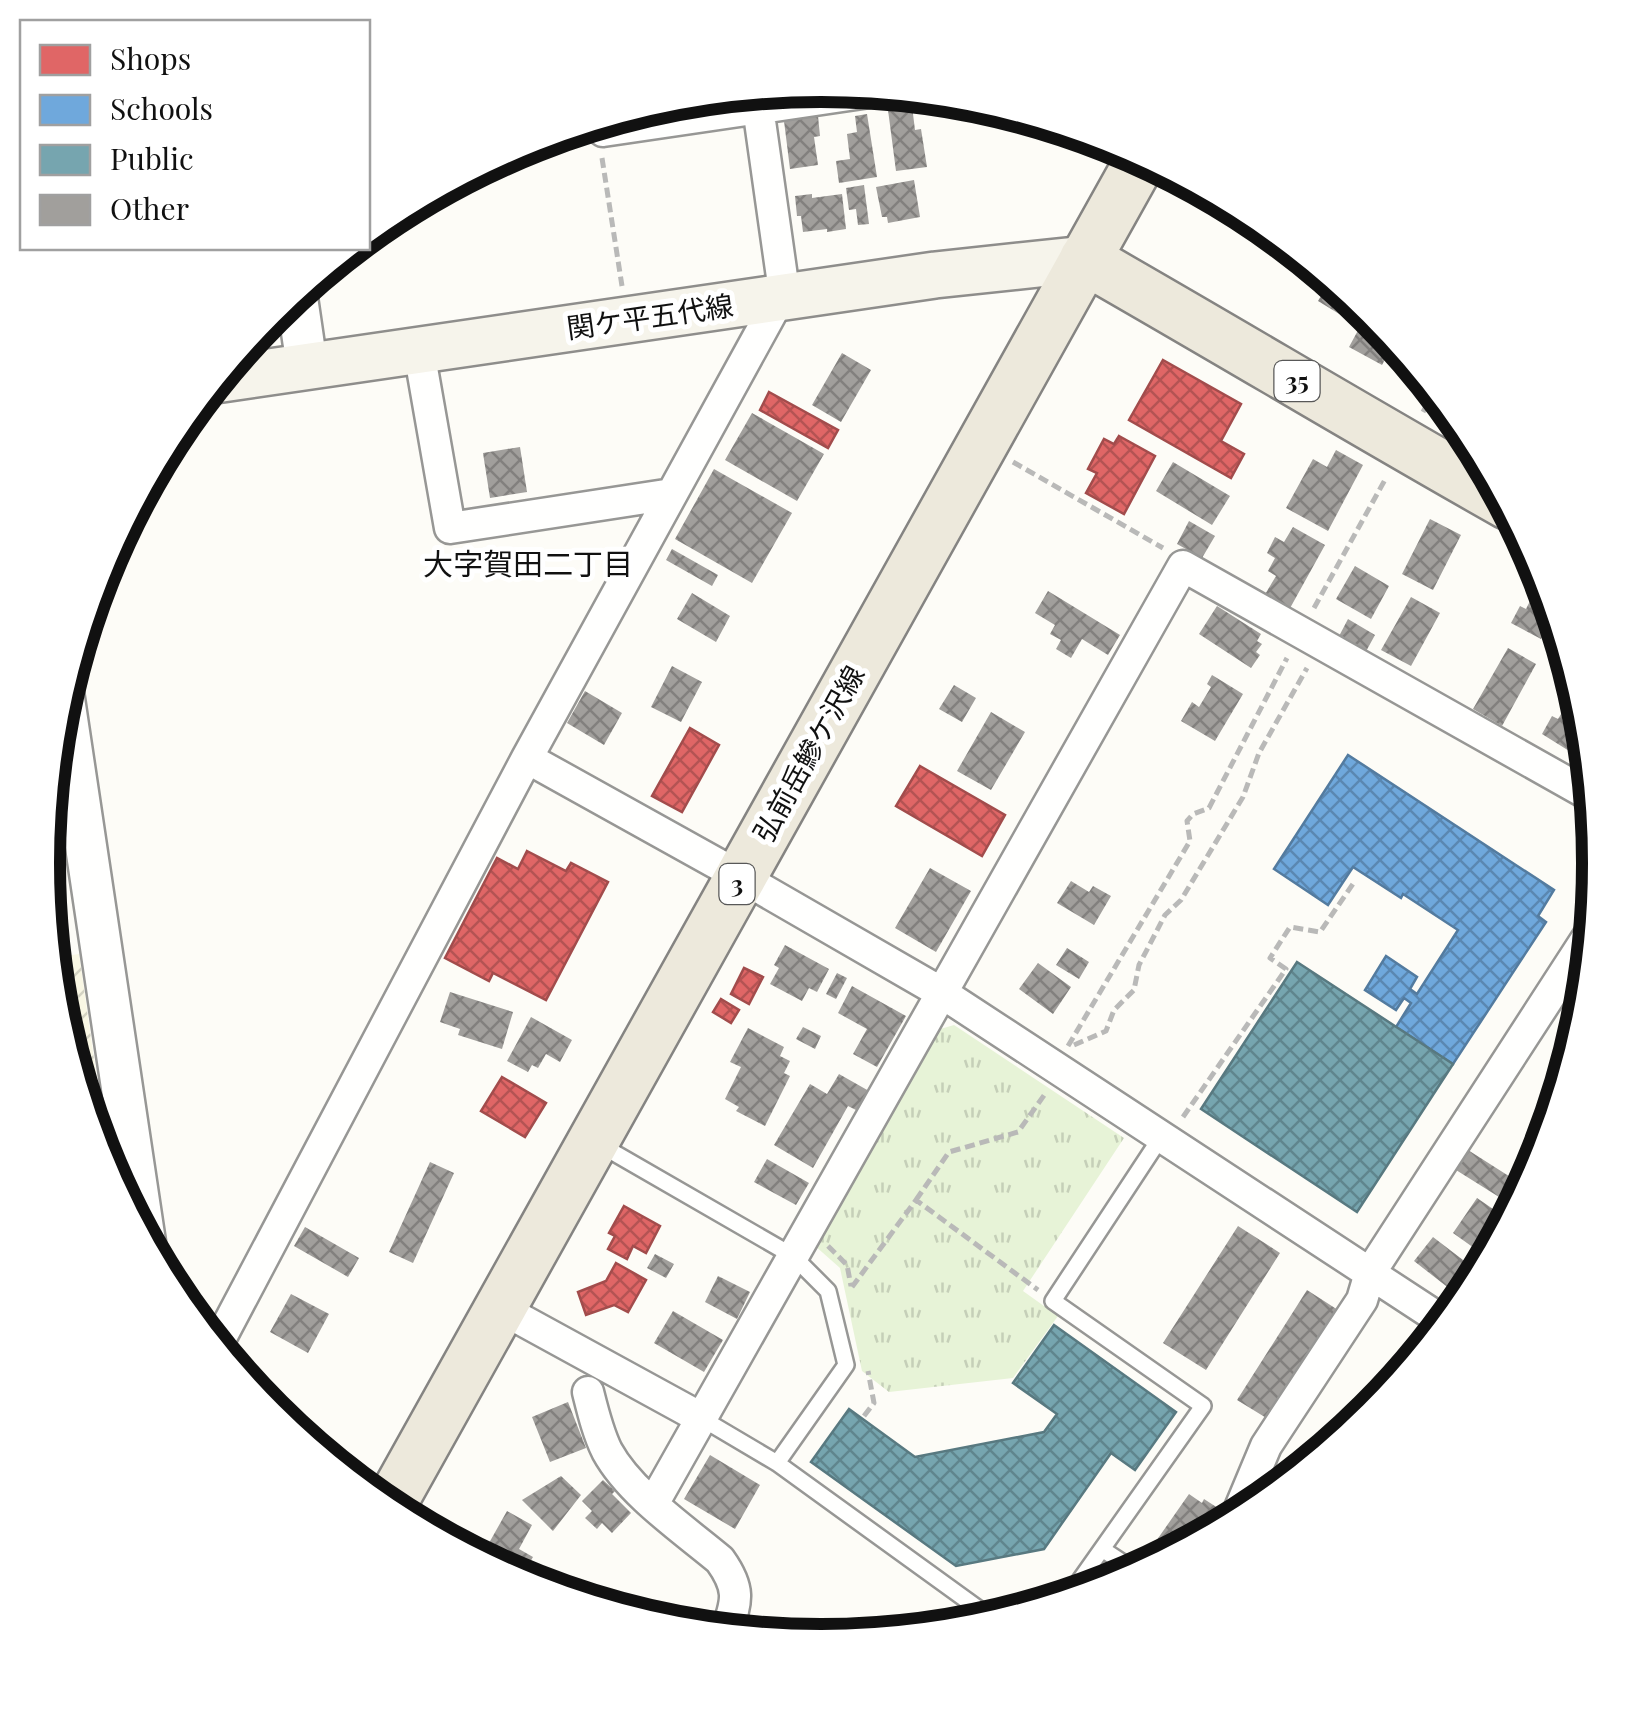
<svg xmlns="http://www.w3.org/2000/svg" width="1642" height="1725" viewBox="0 0 1642 1725" font-family="'Playfair Display','Noto Sans JP',serif">
<style>
.farmland{fill:url(#farmland-furrows)}
.park{fill:url(#park-tufts)}
.shops{fill:url(#shops-cross-hatch);stroke:#a24c4c;stroke-width:2.5}
.schools{fill:url(#schools-cross-hatch);stroke:#537b9f;stroke-width:2.5}
.public{fill:url(#public-cross-hatch);stroke:#587980;stroke-width:2.5}
.building{fill:url(#building-cross-hatch)}
.lines{fill:none;stroke-linecap:round;stroke-linejoin:round}
.service-casing{stroke:#979795;stroke-width:20}
.minor-casing{stroke:#979795;stroke-width:35}
.tertiary-casing{stroke:#979795;stroke-width:45}
.secondary-casing{stroke:#8e8d8b;stroke-width:50}
.primary-casing{stroke:#858482;stroke-width:55}
.path{stroke:#b9b9b8;stroke-width:5;stroke-dasharray:10 5;stroke-linecap:butt}
.service{stroke:#fffffe;stroke-width:15}
.minor{stroke:#fffffe;stroke-width:30}
.tertiary{stroke:#fffffe;stroke-width:40}
.secondary{stroke:#f6f4eb;stroke-width:45}
.primary{stroke:#ede9dc;stroke-width:50}
.labels{text-anchor:middle;stroke-width:10;stroke-linejoin:round;paint-order:stroke}
.shield{fill:#fff;stroke:#585858;stroke-width:2.5}
.shield-label{font-size:25px;font-weight:bold;fill:#111}
.street-label{font-size:28px;fill:#111;stroke:#fff}
.neighbourhood-label{font-size:30px;fill:#111;stroke:#fff}
.rim{fill:none;stroke:#111;stroke-width:12}
</style>
<defs>
<pattern id="farmland-furrows" width="10" height="10" patternUnits="userSpaceOnUse" patternTransform="scale(2.5)"><rect width="10" height="10" fill="#f9f7e4"/><path d="M-1 1l2-2M0 10L10 0M9 11l2-2" fill="none" stroke="#d4d3c3"/></pattern>
<pattern id="park-tufts" width="24" height="20" patternUnits="userSpaceOnUse" patternTransform="scale(2.5)"><rect width="24" height="20" fill="#e7f3d7"/><path d="M3 7l-1-3M5 7V3M7 7l1-3M15 17l-1-3M17 17v-4M19 17l1-3" fill="none" stroke="#c5cfb8"/></pattern>
<pattern id="shops-cross-hatch" width="8" height="8" patternUnits="userSpaceOnUse" patternTransform="scale(2.5)"><rect width="8" height="8" fill="#e06666"/><path d="M0 0l8 8M0 8l8-8" fill="none" stroke="#b45353"/></pattern>
<pattern id="schools-cross-hatch" width="8" height="8" patternUnits="userSpaceOnUse" patternTransform="scale(2.5)"><rect width="8" height="8" fill="#6fa8dc"/><path d="M0 0l8 8M0 8l8-8" fill="none" stroke="#5a87b1"/></pattern>
<pattern id="public-cross-hatch" width="8" height="8" patternUnits="userSpaceOnUse" patternTransform="scale(2.5)"><rect width="8" height="8" fill="#76a5af"/><path d="M0 0l8 8M0 8l8-8" fill="none" stroke="#5f858d"/></pattern>
<pattern id="building-cross-hatch" width="8" height="8" patternUnits="userSpaceOnUse" patternTransform="scale(2.5)"><rect width="8" height="8" fill="#a19f9c"/><path d="M0 0l8 8M0 8l8-8" fill="none" stroke="#82807e"/></pattern>
</defs>
<rect width="100%" height="100%" fill="#fdfcf7"/>
<path class="farmland" d="M79,954L111,1178L102,1160L57,1014L52,958Z"/>
<path class="park" d="M954,1025L1124,1138L1023,1291L1058,1316L1013,1378L889,1392L862,1371L840,1268L814,1245L937,1030Z"/>
<path class="shops" d="M1163,360L1241,404L1221,441L1244,454L1231,478L1129,420Z
M769,392L838,430L828,448L760,410Z
M1119,436L1155,456L1124,514L1086,493L1097,473L1088,469L1104,439L1114,444Z
M690,728L719,745L682,812L652,796Z
M920,766L1005,815L982,856L896,806Z
M527,851L566,871L571,863L608,882L546,1000L493,973L489,981L445,958L497,858L518,869Z
M744,968L763,977L749,1004L731,994Z
M721,999L739,1010L731,1023L713,1012Z
M502,1077L546,1103L525,1137L481,1111Z
M624,1206L660,1226L646,1253L633,1246L627,1259L608,1249L615,1236L609,1233Z
M616,1263L646,1280L628,1312L614,1305L586,1315L578,1292L606,1281Z"/>
<path class="schools" d="M1348,755L1554,890L1538,916L1546,922L1453,1064L1396,1027L1411,1003L1404,998L1396,1010L1365,990L1386,956L1417,977L1410,989L1417,994L1458,930L1403,894L1401,898L1353,867L1328,905L1274,869Z"/>
<path class="public" d="M1297,962L1453,1064L1357,1212L1201,1109Z
M1054,1325L1176,1412L1135,1470L1111,1453L1044,1549L956,1566L811,1462L849,1409L915,1457L1044,1432L1057,1414L1013,1383Z"/>
<path class="building" d="M912,106L915,130L921,129L927,167L896,171L888,110Z
M867,114L877,177L839,183L836,161L850,159L847,134L857,132L855,116Z
M818,116L820,136L814,137L818,165L790,169L784,121Z
M914,180L920,217L888,223L887,217H882L876,187Z
M864,185L869,224L858,225L856,209L849,210L846,188Z
M812,194V198L842,194L846,229L827,232V229L803,232L801,216H797L795,196Z
M1331,279L1360,303L1349,320L1318,301Z
M1369,310L1395,341L1382,365L1349,347Z
M842,353L871,370L841,422L812,405Z
M752,413L824,454L797,501L725,460Z
M520,447L527,492L490,498L483,453Z
M1336,450L1363,465L1328,531L1286,508L1313,459L1327,467Z
M1173,462L1230,496L1212,525L1156,491Z
M714,469L792,513L752,583L675,539Z
M1430,519L1461,535L1433,590L1402,574Z
M1189,521L1215,536L1202,558L1177,544Z
M1293,527L1325,545L1289,610L1264,596L1276,576L1268,571L1275,558L1267,553L1275,537L1284,542Z
M672,549L718,575L712,586L666,560Z
M1355,566L1389,586L1371,619L1336,599Z
M1048,591L1120,635L1108,655L1082,639L1071,658L1056,649L1061,640L1050,634L1055,625L1035,613Z
M692,593L730,616L716,642L677,619Z
M1534,593L1552,603L1555,613L1541,639L1511,623L1520,606L1526,609Z
M1411,597L1440,613L1411,666L1381,650Z
M1217,606L1261,634L1257,641L1262,644L1256,652L1260,655L1251,668L1199,634Z
M1348,619L1375,635L1364,655L1337,640Z
M1508,648L1536,664L1502,726L1473,709Z
M672,666L702,682L681,722L651,707Z
M1212,675L1243,694L1215,741L1181,721L1192,702L1199,707L1211,687L1207,684Z
M954,685L976,698L962,722L939,709Z
M1576,690L1579,691L1585,711L1587,732L1574,754L1542,734L1552,716L1558,719Z
M585,691L622,713L604,745L567,723Z
M991,712L1025,732L991,790L957,771Z
M930,868L971,891L936,952L895,928Z
M1071,881L1089,892L1093,886L1111,896L1094,925L1057,903Z
M785,945L829,969L817,992L809,988L802,1001L770,984L779,968L774,965Z
M1067,948L1089,962L1079,979L1056,965Z
M1038,963L1071,987L1053,1014L1019,989Z
M837,973L847,978L836,999L826,994Z
M852,986L906,1016L877,1067L853,1054L867,1029L838,1013Z
M450,992L513,1012L502,1049L458,1035L460,1029L440,1022Z
M531,1017L572,1040L560,1062L546,1054L538,1068L532,1065L528,1072L507,1061Z
M803,1027L821,1036L815,1049L796,1039Z
M748,1028L784,1047L780,1056L790,1061L784,1073L790,1076L765,1126L736,1111L739,1107L725,1099L741,1067L730,1062Z
M839,1074L869,1091L858,1111L848,1106L813,1168L774,1145L810,1084L827,1094Z
M1468,1150L1526,1187L1515,1207L1456,1170Z
M767,1159L809,1183L796,1205L754,1182Z
M430,1162L454,1173L413,1263L389,1252Z
M1477,1198L1509,1220L1488,1258L1453,1233Z
M1238,1226L1280,1253L1206,1370L1163,1343Z
M305,1227L359,1258L348,1277L294,1246Z
M1433,1237L1480,1273L1464,1300L1414,1261Z
M655,1254L674,1264L666,1278L647,1268Z
M718,1276L750,1292L737,1319L705,1302Z
M1307,1290L1338,1310L1268,1419L1237,1400Z
M291,1294L329,1314L308,1353L270,1332Z
M673,1311L723,1340L704,1372L654,1343Z
M568,1402L586,1448L550,1462L532,1417Z
M328,1445L360,1464L351,1479L323,1456Z
M710,1455L760,1485L735,1529L684,1499Z
M561,1476L581,1495L553,1531L522,1500Z
M603,1480L615,1491L612,1494L631,1513L612,1533L602,1523L597,1529L585,1518L592,1511L582,1501Z
M1189,1494L1202,1503L1204,1499L1221,1510L1204,1534L1206,1535L1169,1555L1154,1544Z
M507,1511L532,1525L519,1549L533,1557L520,1580L480,1559Z"/>
<g class="lines">
<defs>
<path id="service" d="M597,1143L793,1256L828,1291L846,1365L777,1463
M701,1418L777,1463L983,1612L1073,1590L1203,1406L1053,1301L1161,1137
M1102,1549L1137,1572"/>
<path id="minor" d="M602,119L603,131L883,90
M419,351L450,528L672,494
M527,758L741,877L942,993L1446,1323
M500,1308L701,1418
M216,1347L527,758L779,299L782,277L758,107
M588,1392C593,1412 598,1433 607,1451C630,1493 683,1529 720,1560C740,1588 738,1600 726,1632
M653,1504L1183,566L1593,797
M1235,1520L1266,1446L1362,1300L1370,1273L1593,929"/>
<path id="tertiary" d="M296,291L307,366
M63,692L145,1242"/>
<path id="secondary" d="M215,380L935,275L1085,259"/>
<path id="primary" d="M1085,259C1227,340 1366,424 1508,504
M388,1509L1143,156"/>
</defs>
<use href="#service" class="service-casing"/>
<use href="#minor" class="minor-casing"/>
<use href="#tertiary" class="tertiary-casing"/>
<use href="#secondary" class="secondary-casing"/>
<use href="#primary" class="primary-casing"/>
<path class="path" d="M602,158L622,286
M1423,412L1435,390
M1013,462L1163,548
M1314,608L1386,478
M1074,1045L1106,1031L1114,1010L1134,990L1139,965L1165,915L1181,900L1243,797L1259,753L1307,668
M1068,1046L1190,841L1187,821L1193,814L1209,808L1287,658
M1183,1117L1286,969L1270,958L1290,927L1320,932L1355,881
M916,1200L949,1152L1018,1132L1045,1094
M828,1246L847,1265L851,1286
M852,1287L916,1200L1038,1290
M864,1416L874,1403L868,1371"/>
<use href="#service" class="service"/>
<use href="#minor" class="minor"/>
<use href="#tertiary" class="tertiary"/>
<use href="#secondary" class="secondary"/>
<use href="#primary" class="primary"/>
</g>
<g class="labels">
<g class="shield">
<rect x="1274.5" y="361" width="45" height="40" rx="8"/>
<rect x="719.5" y="864" width="35" height="40" rx="8"/>
</g>
<g class="shield-label">
<text x="1297" y="390">35</text>
<text x="737" y="893">3</text>
</g>
<g class="street-label">
<text transform="translate(650 317) rotate(-8)" y="10">関ケ平五代線</text>
<text transform="translate(809 754) rotate(-61)" y="10">弘前岳鰺ケ沢線</text>
</g>
<g class="neighbourhood-label">
<text x="528" y="575">大字賀田二丁目</text>
</g>
</g>
<path d="M0 0H1642V1725H0ZM60 863a761 761 0 1 1 1522 0a761 761 0 1 1-1522 0Z" fill="#fff" fill-rule="evenodd"/>
<path class="rim" d="M60 863a761 761 0 1 1 1522 0a761 761 0 1 1-1522 0Z"/>
<rect x="20" y="20" width="350" height="230" fill="#ffffff" stroke="#a0a0a0" stroke-width="2.5"/>
<rect x="40" y="45" width="50" height="30" fill="#e06666" stroke="#a0a0a0" stroke-width="2.5"/>
<text x="110" y="70" font-size="30" fill="#111111">Shops</text>
<rect x="40" y="95" width="50" height="30" fill="#6fa8dc" stroke="#a0a0a0" stroke-width="2.5"/>
<text x="110" y="120" font-size="30" fill="#111111">Schools</text>
<rect x="40" y="145" width="50" height="30" fill="#76a5af" stroke="#a0a0a0" stroke-width="2.5"/>
<text x="110" y="170" font-size="30" fill="#111111">Public</text>
<rect x="40" y="195" width="50" height="30" fill="#a19f9c" stroke="#a0a0a0" stroke-width="2.5"/>
<text x="110" y="220" font-size="30" fill="#111111">Other</text>
</svg>
